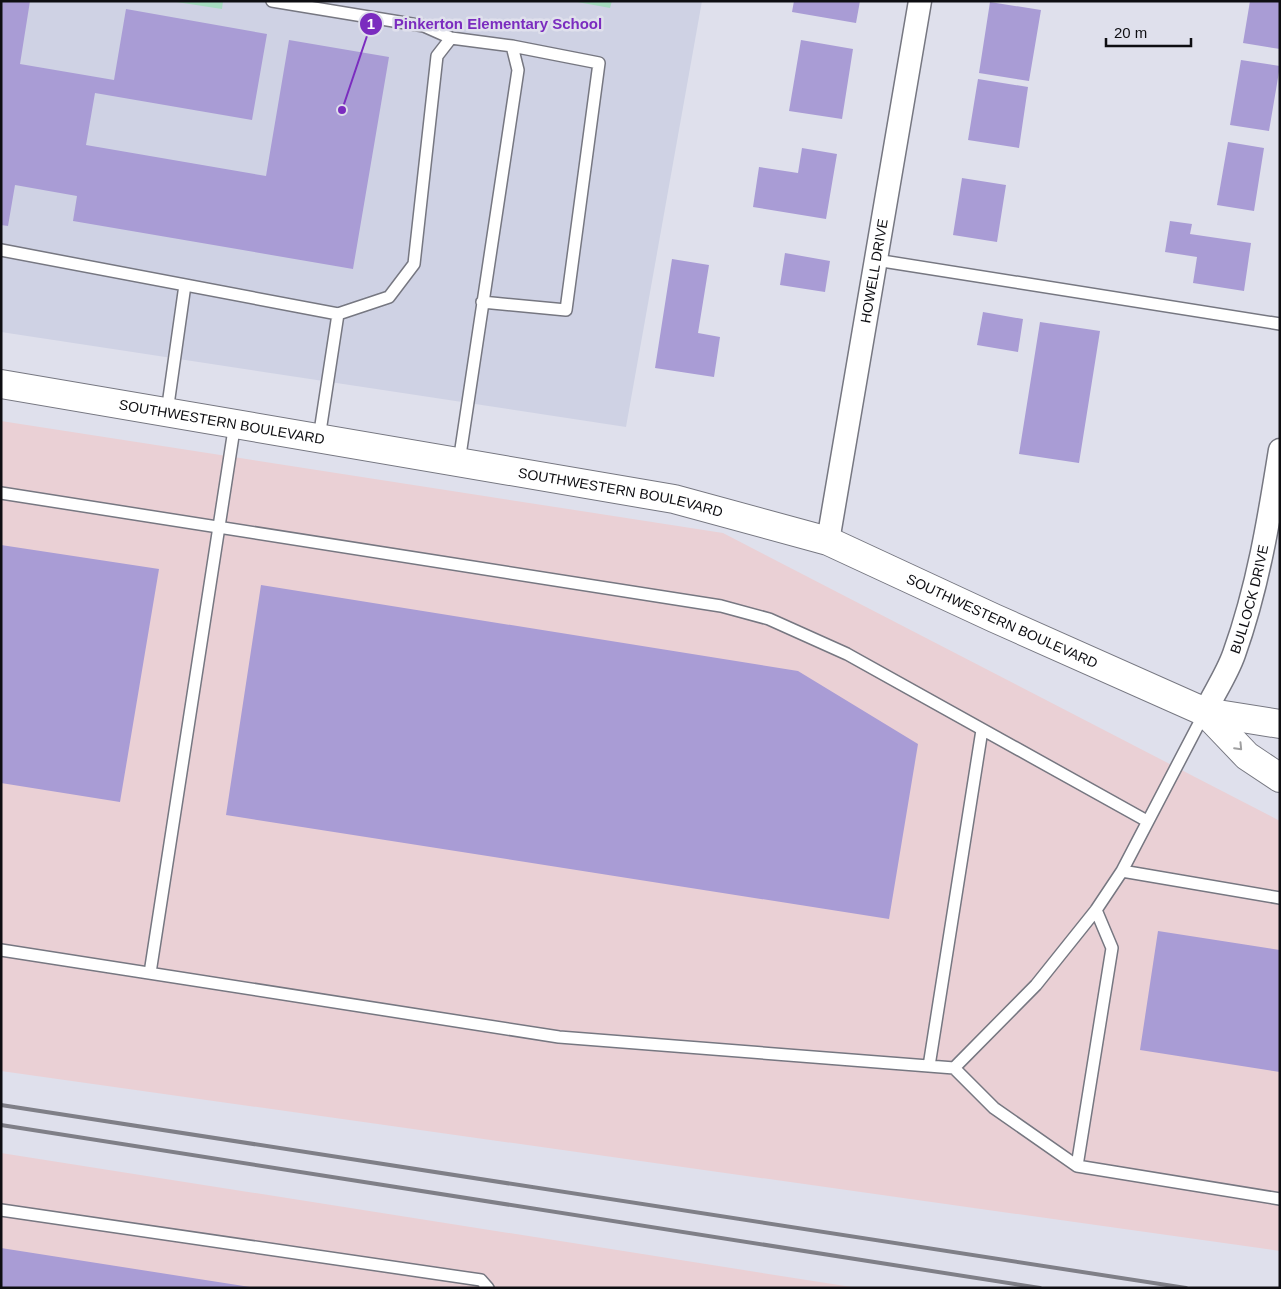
<svg xmlns="http://www.w3.org/2000/svg" width="1281" height="1289" viewBox="0 0 1281 1289" font-family="Helvetica,sans-serif">
<style>
.industrial{fill:#ead0d5}
.built{fill:#cfd2e4}
.green{fill:#a7ddc1}
.building{fill:#a99cd5}
.lines{fill:none;stroke-linecap:round;stroke-linejoin:round}
.service-casing{stroke:#767781;stroke-width:14}
.minor-casing{stroke:#767781;stroke-width:25}
.tertiary-casing{stroke:#767781;stroke-width:30}
.service{stroke:#fff;stroke-width:11}
.minor{stroke:#fff;stroke-width:22}
.tertiary{stroke:#fff;stroke-width:28}
.rail{stroke:#7f7f87;stroke-width:4}
.oneway{stroke:#9f9fa0}
.labels{text-anchor:middle;stroke-width:5;stroke-linejoin:round;paint-order:stroke}
.street-label{font-size:14px;fill:#0e0e12;stroke:#dfe0ec}
.leader{fill:none;stroke:#7b2cbf;stroke-width:2}
.callout-dot{fill:#7b2cbf;stroke:#dfe0ec;stroke-width:2}
.mark-label{font-size:15px;text-anchor:middle;font-weight:bold;fill:#fff}
.callout-label{font-size:15px;text-anchor:middle;font-weight:bold;fill:#7b2cbf;stroke:#dfe0ec;stroke-width:5;stroke-linejoin:round;paint-order:stroke}
</style>
<rect width="100%" height="100%" fill="#dfe0ec"/>
<path class="industrial" d="M1,421L723,533L1280,821V1251L1,1071Z
M1,1153L858,1288H1Z"/>
<path class="built" d="M1,1H702L626,427L1,332Z"/>
<path class="green" d="M170,1H223L222,9Z
M572,1H612L610,8Z"/>
<path class="building" d="M1,1H30L20,64L114,80L126,9L267,34L252,120L95,93L86,145L266,176L289,40L389,57L353,269L73,221L77,196L15,185L8,226L1,225Z
M794,1H860L856,23L792,12Z
M1250,1H1280V49L1243,43Z
M990,2L1041,10L1029,81L979,73Z
M801,40L853,49L842,119L789,111Z
M1241,60L1280,66L1269,131L1230,125Z
M978,79L1028,87L1019,148L968,140Z
M1228,142L1264,148L1254,211L1217,205Z
M802,148L837,154L826,219L753,207L759,167L798,173Z
M962,178L1006,185L997,242L953,235Z
M1170,221L1192,224L1190,234L1251,243L1244,291L1193,283L1197,257L1165,252Z
M785,253L830,261L825,292L780,285Z
M672,259L709,265L698,333L720,337L714,377L655,368Z
M983,312L1023,319L1018,352L977,345Z
M1040,322L1100,331L1079,463L1019,454Z
M1,545L159,569L120,802L1,783Z
M261,585L798,671L918,744L889,919L226,815Z
M1158,931L1280,950V1072L1140,1050Z
M1,1248L250,1287V1288H1Z"/>
<g class="lines">
<defs>
<path id="service" d="M272,1L424,26L451,38
M1,250L338,314L389,297L414,264L437,56L451,38L512,46L518,70L459,462
M876,260L1280,324
M482,302L566,310L599,63L512,46
M167,412L185,285
M319,438L338,314
M1,493L721,606L769,619L847,654L1147,821
M1122,871L1280,898
M1,950L559,1037L954,1068L1036,985L1096,910L1122,871L1205,712
M150,973L235,423
M929,1066L982,730
M954,1068L994,1108L1077,1166L1280,1199
M1077,1166L1112,948L1096,910
M1,1210L481,1280L488,1288"/>
<g id="minor">
<path id="s1" d="M828,541L920,1"/>
<path id="s2" d="M1205,712C1214,693 1227,674 1234,654C1258,587 1269,519 1280,450"/>
</g>
<g id="tertiary">
<path id="s3" d="M1,384L674,499L828,541L994,618L1205,712L1280,724"/>
<path d="M1205,712L1247,756L1280,778"/>
</g>
</defs>
<use href="#service" class="service-casing"/>
<use href="#minor" class="minor-casing"/>
<use href="#tertiary" class="tertiary-casing"/>
<use href="#service" class="service"/>
<use href="#minor" class="minor"/>
<use href="#tertiary" class="tertiary"/>
<path class="rail" d="M1,1105L1186,1288
M1,1125L1040,1288"/>
</g>
<defs><path id="oneway-chevron" d="M-2-3.5L2.5 0L-2 3.5" fill="none" stroke-width="1.6" stroke-linecap="round" stroke-linejoin="round" transform="scale(1.25)"/></defs>
<use class="oneway" href="#oneway-chevron" transform="translate(1239 747) rotate(46)"/>
<g class="labels">
<g class="street-label">
<text dy="5" stroke="none"><textPath href="#s1" startOffset="274">HOWELL DRIVE</textPath></text>
<text dy="5" stroke="none"><textPath href="#s3" startOffset="224">SOUTHWESTERN BOULEVARD</textPath></text>
<text dy="5" stroke="none"><textPath href="#s3" startOffset="629">SOUTHWESTERN BOULEVARD</textPath></text>
<text dy="5" stroke="none"><textPath href="#s2" startOffset="122">BULLOCK DRIVE</textPath></text>
<text dy="5" stroke="none"><textPath href="#s3" startOffset="1034">SOUTHWESTERN BOULEVARD</textPath></text>
</g>
</g>
<path class="leader" d="M342 110L371 24"/>
<g class="callout-dot">
<circle cx="342" cy="110" r="5"/>
<circle cx="371" cy="24" r="12"/>
</g>
<g class="mark-label">
<text x="371" y="29">1</text>
</g>
<g class="callout-label">
<text x="498" y="29">Pinkerton Elementary School</text>
</g>
<rect width="1281" height="1289" fill="none" stroke="#0e0e12" stroke-width="5"/>
<path d="M1106 38v8h85v-8" fill="none" stroke="#0e0e12" stroke-width="2.5"/>
<text x="1114" y="38" font-size="15" fill="#0e0e12" stroke="#dfe0ec" stroke-width="4" paint-order="stroke">20 m</text>
</svg>
